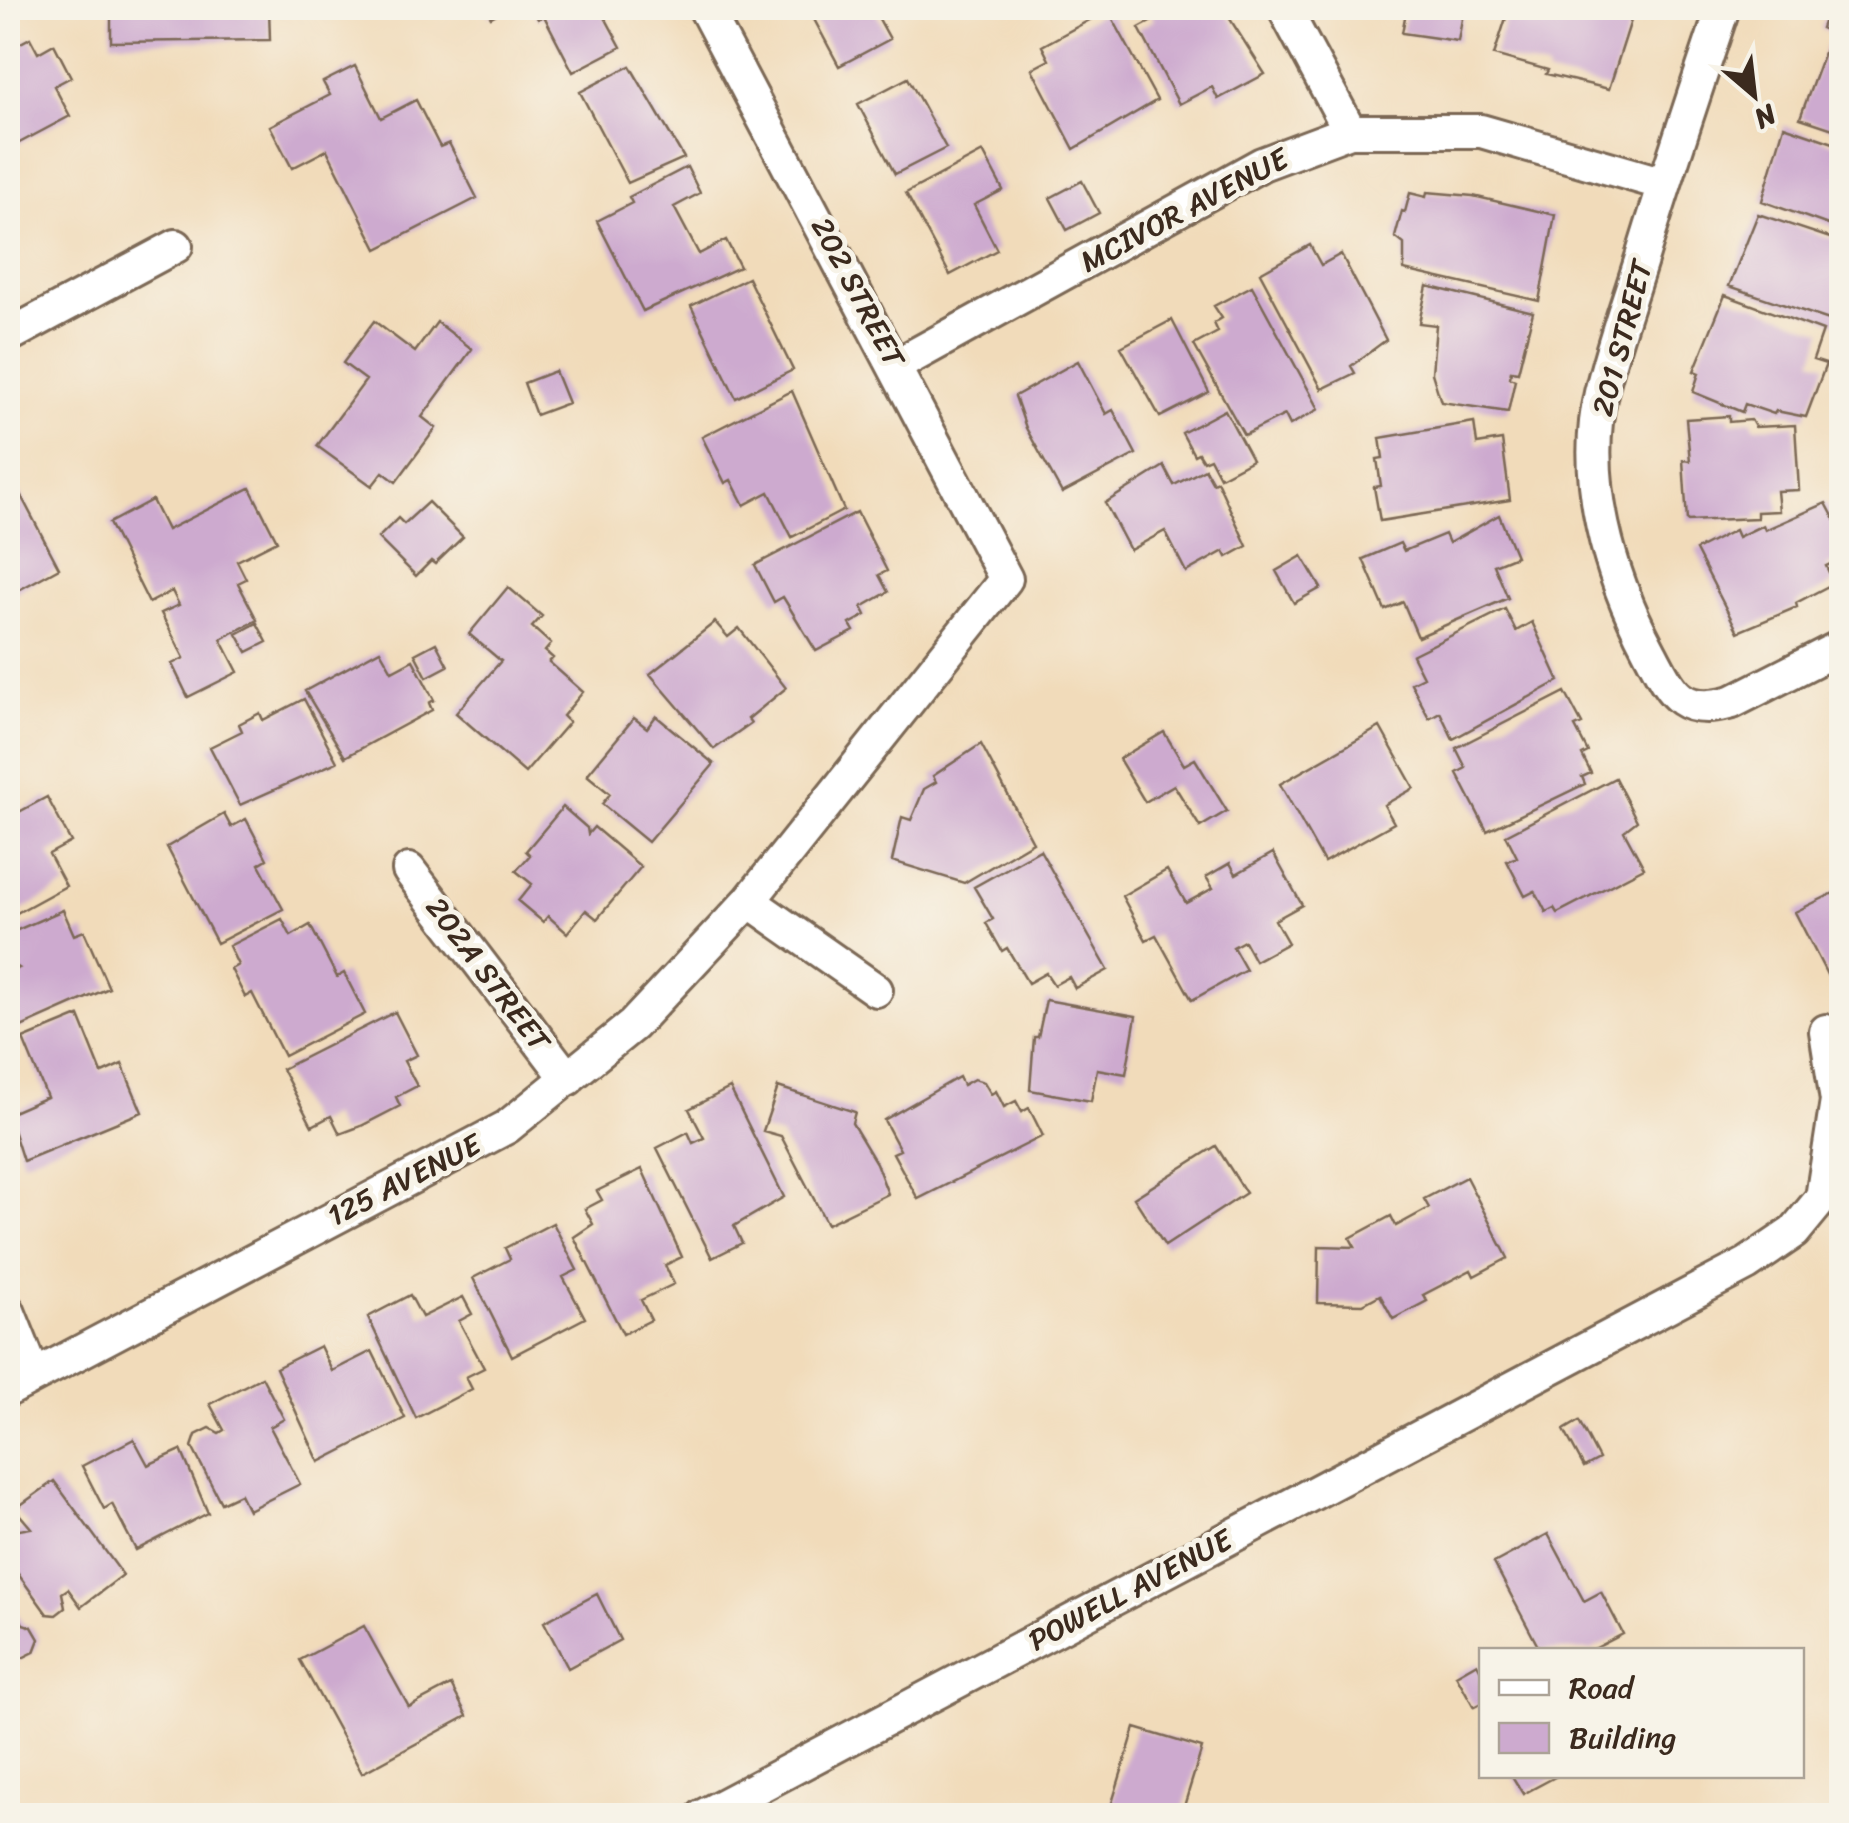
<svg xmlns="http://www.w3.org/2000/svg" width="1849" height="1823" viewBox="0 0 1849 1823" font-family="Sriracha,sans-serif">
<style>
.building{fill:#cdaacf}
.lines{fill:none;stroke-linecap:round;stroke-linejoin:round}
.street-casing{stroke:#7b6855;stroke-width:38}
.street{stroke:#fff;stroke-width:32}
.labels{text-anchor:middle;stroke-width:10;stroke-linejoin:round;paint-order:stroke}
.street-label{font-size:30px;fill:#3b2a1e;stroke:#f7f3e8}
</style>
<rect width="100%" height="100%" fill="#f7f3e8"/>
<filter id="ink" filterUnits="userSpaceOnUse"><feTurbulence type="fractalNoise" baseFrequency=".01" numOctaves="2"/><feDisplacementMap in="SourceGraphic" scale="20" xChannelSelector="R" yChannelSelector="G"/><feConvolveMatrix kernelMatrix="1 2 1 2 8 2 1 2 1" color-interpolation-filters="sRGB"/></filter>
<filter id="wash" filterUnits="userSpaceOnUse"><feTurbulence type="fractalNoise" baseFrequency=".0048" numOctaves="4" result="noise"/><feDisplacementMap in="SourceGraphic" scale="40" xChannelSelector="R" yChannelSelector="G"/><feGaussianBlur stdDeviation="2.25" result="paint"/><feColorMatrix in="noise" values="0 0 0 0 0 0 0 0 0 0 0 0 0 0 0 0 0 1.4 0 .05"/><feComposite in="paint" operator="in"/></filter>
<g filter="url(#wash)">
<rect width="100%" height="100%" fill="#f1dbba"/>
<g id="blocks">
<path class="building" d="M111,8H269L270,40L111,42Z
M485,8H507L491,17Z
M532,8H600L621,47L573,72L544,16L538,19Z
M808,8H873L890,39L839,66Z
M1148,8H1223L1265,74L1218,99L1212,87L1179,104L1139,28L1154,20Z
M1398,8H1464L1458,41L1402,33L1406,12Z
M1503,8H1635L1609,89L1546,74L1548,70L1494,55L1506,18L1501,17Z
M1828,8H1842V37L1821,28Z
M1108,10L1157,100L1074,149L1032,69L1049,60L1042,46Z
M30,38L38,53L54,44L71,77L54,86L70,116L8,149V50Z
M1827,44L1842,49V132L1800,118Z
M355,66L381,118L416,100L440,147L449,143L477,198L377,249L327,150L292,168L270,126L330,95L323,82Z
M630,66L684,158L628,183L580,92Z
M908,78L946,148L895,174L858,104Z
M1784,126L1842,146V230L1762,201Z
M983,152L1003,190L974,205L997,250L950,275L906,193Z
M687,167L700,193L674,207L699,254L726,240L740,267L643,311L597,221L632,203L629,197Z
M1082,181L1099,213L1067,230L1050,198Z
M1427,192L1473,196L1555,215L1539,301L1404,270V244L1395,237L1402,211L1405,212L1410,193L1426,197Z
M1758,214L1842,242L1838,323L1729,286Z
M1310,245L1321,265L1341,254L1386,340L1351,366L1355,373L1322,389L1260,273Z
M748,278L793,370L736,398L691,306Z
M1252,286L1319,409L1290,425L1285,415L1244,435L1194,345L1218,332L1214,323L1222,318L1214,306Z
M1427,286L1533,312L1518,372L1511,371L1510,378L1515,380L1508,412L1441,402L1432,373L1436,325L1419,323Z
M1725,295L1823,331L1813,360L1826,364L1806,417L1776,411L1774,414L1745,404L1742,412L1693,392L1699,373L1694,371Z
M1172,320L1209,392L1160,417L1121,347Z
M374,321L415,352L437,322L472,349L422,417L436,428L396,482L383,472L372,486L317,446L366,380L343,363Z
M1078,361L1106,414L1113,410L1136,454L1062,493L1026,428L1015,396Z
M555,371L568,403L536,415L524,383Z
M792,391L844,510L792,537L769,492L744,505L731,480L725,483L702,437Z
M1225,410L1252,460L1220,477L1210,458L1203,461L1198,453L1194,455L1182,433Z
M1729,416V422L1751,420L1755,427L1795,425L1799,490L1777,491L1779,511L1757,512V518L1687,521L1683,460L1690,461L1686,419Z
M1474,422L1477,444L1502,440L1510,500L1380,521L1374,487L1381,486L1377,459L1383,458L1380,438Z
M1164,466L1174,485L1205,469L1213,483L1217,481L1247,546L1227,557L1224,551L1186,572L1165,531L1130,550L1105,503Z
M8,471L59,568L8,596Z
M250,488L277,541L237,561L246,579L238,583L257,620L221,639L238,672L188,697L172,664L184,658L161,613L179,605L172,591L149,603L109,523L152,500L167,530Z
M428,502L463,537L435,564L431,561L416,576L378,538L398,518L404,524Z
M1826,503L1842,533L1841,559L1826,566L1834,583L1796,603L1797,607L1738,632L1696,550L1735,530L1738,537L1763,525L1765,530Z
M857,512L887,571L879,575L888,592L862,607L866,615L850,624L854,631L816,651L783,597L774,602L755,565Z
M1499,515L1516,556L1494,565L1508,598L1418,637L1403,602L1385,610L1363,559L1400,543L1404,551L1445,534L1449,543Z
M1302,556L1321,588L1294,603L1276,571Z
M508,587L542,616L532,627L551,644L545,651L553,658L549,662L583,692L563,716L569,722L525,773L456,713L501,661L469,634Z
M1505,609L1516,631L1532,622L1559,681L1453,739L1440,712L1429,718L1411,683L1423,677L1412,655Z
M715,622L728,637L739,628L786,688L748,719L751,723L714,749L650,674Z
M257,623L267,642L247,652L237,634Z
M436,643L448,666L427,677L415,654Z
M380,650L392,671L413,660L434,700L429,703L432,710L345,757L305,691Z
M1565,692L1582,724L1575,727L1588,752L1582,755L1591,773L1582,777L1585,784L1487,831L1457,773L1466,768L1456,748Z
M304,699L337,762L240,805L210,747L242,731L239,724L260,713L263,720Z
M656,716L714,764L648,842L602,804L610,794L587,775L634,718L647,728Z
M1380,727L1414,788L1384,805L1394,823L1324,862L1280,784Z
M1164,732L1184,765L1195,759L1227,811L1200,827L1174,785L1145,802L1119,759Z
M981,744L1033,842L964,883L892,861L902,817L911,820L924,789L936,782L933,776Z
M1615,778L1637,821L1624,831L1644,868L1557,913L1554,908L1546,912L1535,891L1525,896L1507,861L1517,857L1506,835Z
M47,797L71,842L49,854L66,886L13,915L8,904V818Z
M563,807L587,828L588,834L594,827L641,867L597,919L586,910L567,933L548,916L543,922L518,901L532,884L516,871L530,855L526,851Z
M224,814L231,827L246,819L267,859L259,864L283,909L217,943L167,847Z
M1040,850L1108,970L1075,988L1069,977L1054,985L1046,973L1028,983L1007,948L1002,951L986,923L993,919L974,887Z
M1273,853L1302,905L1275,920L1288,943L1255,961L1244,941L1233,947L1246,970L1192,1000L1156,935L1146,940L1122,896L1167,870L1186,903L1213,888L1206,877L1230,863L1236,874Z
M1842,889V1004L1795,912Z
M63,910L74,935L84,931L109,988L12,1031L8,1020V973L19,968L8,961V934Z
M282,919L291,936L310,925L337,977L344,973L365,1014L284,1056L252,993L245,997L231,969L238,965L229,946Z
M1046,1000L1136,1016L1126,1074L1097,1069L1091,1101L1030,1090L1034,1037H1038Z
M395,1012L417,1055L404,1061L417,1086L396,1097L400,1106L361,1126L340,1134L331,1116L312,1126L282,1069Z
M79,1016L102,1073L122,1064L142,1112L23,1161L8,1114L47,1097L23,1039Z
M959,1077L963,1085L974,1079L984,1082L991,1094L996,1091L1004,1107L1016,1101L1022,1112L1029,1108L1043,1136L918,1199L893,1153L900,1150L884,1120Z
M778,1087L855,1112L852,1123L876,1163L888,1194L827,1224L781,1136L763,1131Z
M730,1088L784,1197L734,1226L742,1243L712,1258L657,1148L688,1132L693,1143L704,1138L689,1109Z
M1216,1146L1246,1193L1165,1246L1134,1198Z
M642,1169L682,1257L665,1265L674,1284L641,1300L651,1320L623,1334L574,1237L593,1224L585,1209L602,1200L597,1191Z
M1466,1177L1508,1258L1474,1276L1471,1270L1423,1295L1427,1301L1393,1319L1380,1295L1363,1304L1318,1303L1319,1246L1355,1247L1350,1238L1391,1216L1396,1226L1429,1208L1424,1199Z
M553,1223L577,1270L563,1277L585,1318L512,1356L473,1278L510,1259L505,1248Z
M410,1295L422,1317L463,1297L472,1314L459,1321L484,1368L466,1377L472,1389L416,1418L368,1317Z
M320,1346L332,1371L372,1351L405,1418L319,1462L276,1368Z
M262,1377L284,1419L270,1427L300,1484L248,1510L240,1494L221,1503L192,1447L196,1435L210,1428L219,1433L224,1430L210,1404Z
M1579,1421L1599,1459L1584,1467L1564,1430Z
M134,1439L148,1465L181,1450L208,1513L136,1550L112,1504L104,1509L82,1466Z
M54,1481L123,1575L81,1607L68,1589L62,1593L65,1608L56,1615L47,1614L8,1560V1532L31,1528L15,1509Z
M1548,1534L1584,1601L1601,1592L1623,1634L1592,1650H1540L1494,1563Z
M597,1594L620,1640L568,1668L544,1622Z
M11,1601L23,1624L32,1627L39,1639L34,1652L8,1665Z
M364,1626L409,1707L451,1685L467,1716L362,1773L300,1660Z
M1477,1663L1482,1672V1703L1474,1707L1456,1675Z
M1135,1728L1202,1748L1181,1816H1108Z
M1512,1776H1557L1523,1794Z"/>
</g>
</g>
<g filter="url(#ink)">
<use href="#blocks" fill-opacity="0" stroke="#7b6855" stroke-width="2.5"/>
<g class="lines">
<defs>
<path id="street" d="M1284,8L1350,131
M1723,8C1696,89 1668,171 1643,254C1629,300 1612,346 1601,393C1581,478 1609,575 1649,650C1671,691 1679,717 1732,702L1842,646
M8,336L176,246
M897,365L1262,164L1350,131H1481L1664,184
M409,870L568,1079
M749,901L876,990
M8,1311L33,1373
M8,1390L507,1127L633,1025L749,901L1006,579L705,8
M703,1816L1747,1264L1794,1232L1822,1198L1837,1101L1826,1031"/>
</defs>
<use href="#street" class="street-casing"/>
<use href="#street" class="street"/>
</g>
</g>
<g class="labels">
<g class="street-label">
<text transform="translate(1184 210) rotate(-28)" y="10">MCIVOR AVENUE</text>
<text transform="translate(858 292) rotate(62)" y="10">202 STREET</text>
<text transform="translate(1622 338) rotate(-75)" y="10">201 STREET</text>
<text transform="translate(488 974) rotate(53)" y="10">202A STREET</text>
<text transform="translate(404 1180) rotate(-27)" y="10">125 AVENUE</text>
<text transform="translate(1130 1590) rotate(-28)" y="10">POWELL AVENUE</text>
</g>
</g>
<rect width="1849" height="1823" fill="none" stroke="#f7f3e8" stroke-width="40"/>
<rect x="1479" y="1648" width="325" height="130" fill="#f7f3e8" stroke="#aca397" stroke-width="2.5"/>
<rect x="1499" y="1680" width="50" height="15" fill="#ffffff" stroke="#aca397" stroke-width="2.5"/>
<text x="1569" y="1698" font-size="30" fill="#3b2a1e">Road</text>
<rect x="1499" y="1723" width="50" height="30" fill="#cdaacf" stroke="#aca397" stroke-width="2.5"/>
<text x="1569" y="1748" font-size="30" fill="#3b2a1e">Building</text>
<g transform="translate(1754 95) rotate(152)" stroke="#f7f3e8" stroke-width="8" paint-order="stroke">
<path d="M0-8L18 38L0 25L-18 38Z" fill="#3b2a1e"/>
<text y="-15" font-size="28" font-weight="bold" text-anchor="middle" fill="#3b2a1e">N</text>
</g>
</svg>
